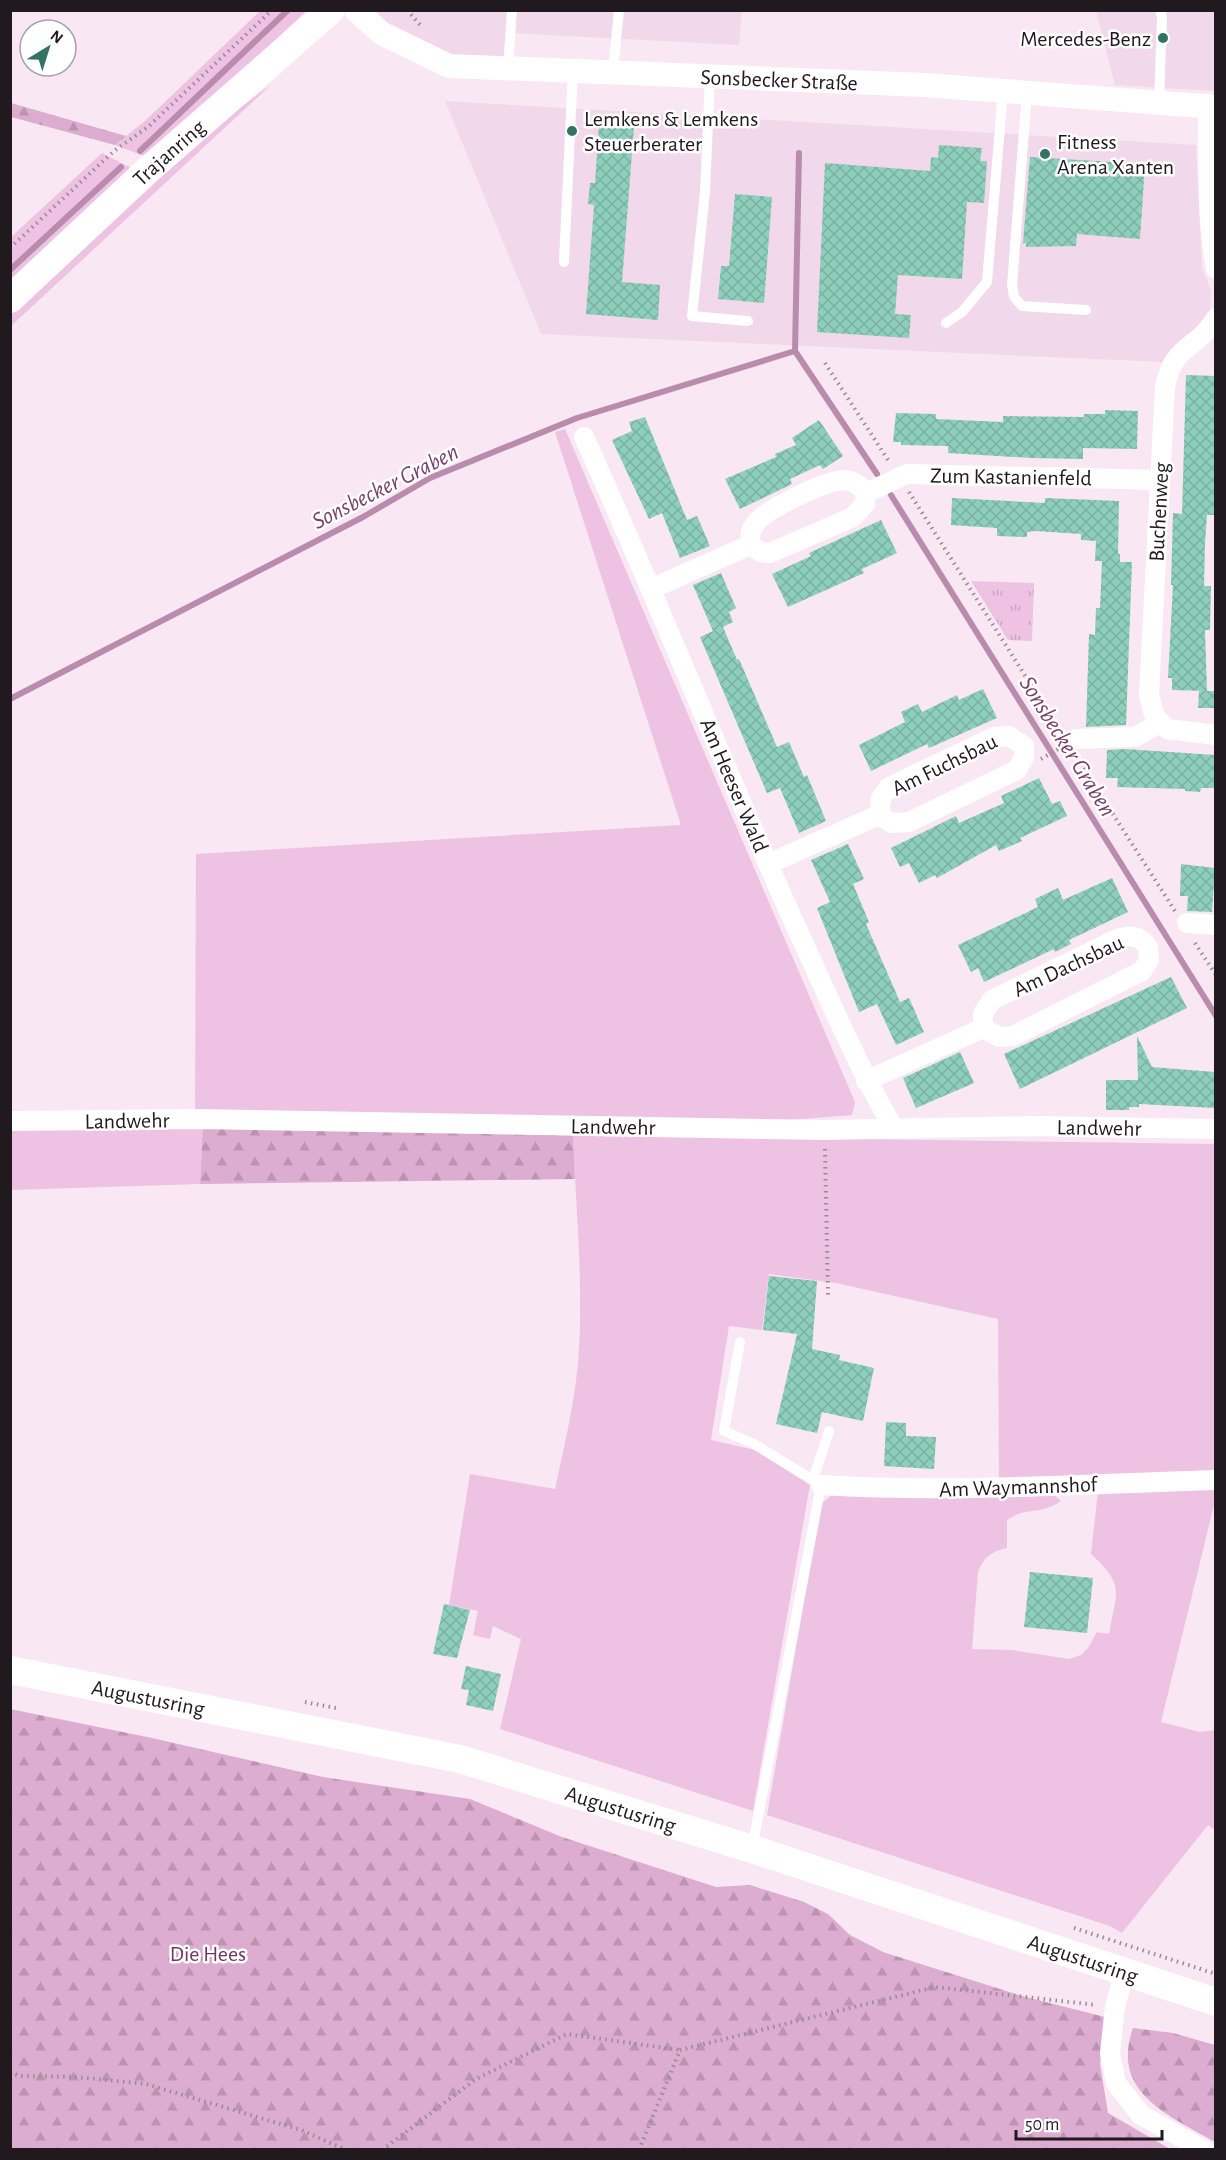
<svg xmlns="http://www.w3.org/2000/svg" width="1226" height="2160" viewBox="0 0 1226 2160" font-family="'Alegreya Sans',sans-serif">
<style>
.built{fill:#f1d8ea}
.grass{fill:#edc2e2}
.forest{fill:url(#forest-firs)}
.park{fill:url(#park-tufts)}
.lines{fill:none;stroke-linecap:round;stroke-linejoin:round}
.stream{stroke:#b98cae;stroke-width:6}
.building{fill:url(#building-cross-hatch)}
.path{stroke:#978b94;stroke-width:4;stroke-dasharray:1.5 4.5;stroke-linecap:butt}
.service{stroke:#fff;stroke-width:10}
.minor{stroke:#fff;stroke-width:20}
.tertiary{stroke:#fff;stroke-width:24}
.secondary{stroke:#fff;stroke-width:28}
.poi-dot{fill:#337362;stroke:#fff;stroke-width:2}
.labels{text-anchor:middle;stroke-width:5;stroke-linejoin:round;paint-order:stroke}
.poi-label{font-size:22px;fill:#201a1e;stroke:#fff;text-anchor:start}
.street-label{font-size:22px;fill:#201a1e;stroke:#fff}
.park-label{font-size:22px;fill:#6f3663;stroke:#fff}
.water-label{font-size:24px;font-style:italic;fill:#793f6d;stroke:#fff}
</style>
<defs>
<pattern id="forest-firs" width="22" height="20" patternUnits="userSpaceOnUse" patternTransform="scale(1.5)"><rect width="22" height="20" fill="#dcadd0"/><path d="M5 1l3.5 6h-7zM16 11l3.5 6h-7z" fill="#bc94b2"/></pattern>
<pattern id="park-tufts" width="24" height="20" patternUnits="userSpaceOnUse" patternTransform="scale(1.5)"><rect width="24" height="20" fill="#edc2e2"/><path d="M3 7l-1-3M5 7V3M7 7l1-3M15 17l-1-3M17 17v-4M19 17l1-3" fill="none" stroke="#cba6c1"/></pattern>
<pattern id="building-cross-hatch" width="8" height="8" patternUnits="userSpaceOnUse" patternTransform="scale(1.5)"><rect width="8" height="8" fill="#8ecfbb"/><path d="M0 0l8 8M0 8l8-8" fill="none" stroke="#7ab1a0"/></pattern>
</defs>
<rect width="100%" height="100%" fill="#f9e7f4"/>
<path class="built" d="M357,10L742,11L739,45L511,33L508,67L449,66Z
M1096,11H1215V91L1115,85Z
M445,101L1196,145L1202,268L1211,290L1210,312L1206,321L1170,352L1163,362L541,334Z"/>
<path class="grass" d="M260,11H306L149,158L115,145L146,120Z
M272,84L11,326V312L192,143Z
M102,153L137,171L11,289V237Z
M565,429L855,1102L852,1115L767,1122L195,1114L196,854L681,825L555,432Z
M203,1124L200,1184L11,1190L10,1125Z
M573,1135L1215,1144V1475L999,1484L998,1319L836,1283L769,1274L762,1330L729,1326L711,1440L755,1450L810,1485L753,1811L500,1729L521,1639L493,1626L490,1639L473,1635L478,1611L449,1605L470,1474L555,1489C564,1447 574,1406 578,1363C584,1288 576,1210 573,1135Z
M1215,1487V1501L1161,1722L1200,1732L1215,1730V1830L1208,1825L1122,1933L1110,1926L767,1815L821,1504L834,1493L1051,1492L1061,1501C1039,1516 1027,1506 1007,1520V1548C991,1552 984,1557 978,1572L972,1649L1012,1650L1069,1659L1081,1655L1088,1648L1097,1632L1109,1634C1116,1591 1126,1586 1091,1554L1098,1491Z"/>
<path class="forest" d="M10,103H11L126,136L115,145L11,117Z
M203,1124L573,1135L575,1179L200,1184Z
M10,1709L152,1738L323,1777L470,1799L562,1837L716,1887L750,1885L804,1902L828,1914L850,1935L883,1952L1022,1996L1105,2017L1100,2064L1108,2113L1170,2149H11Z
M1133,2028L1173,2033L1215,2045V2142C1169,2115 1110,2093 1133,2028Z"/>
<path class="park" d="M971,581L1034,583L1032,641L1008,640Z"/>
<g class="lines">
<path class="stream" d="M140,151L288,10
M10,270L121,167
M795,351L799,153
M891,495L1216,1016
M10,699L363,517L430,478L577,418L795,351L877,474"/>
</g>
<path class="building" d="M599,125L634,127L622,282L660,285L658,320L586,314L594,205L588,204L590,183H595Z
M939,145L982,148L980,161H987L984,203L967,202L962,279L898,275L895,314L911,315L909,338L817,332L825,163L930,171L931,157L938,158Z
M1030,157L1145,164L1140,239L1077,234L1076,246L1026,247V243H1023Z
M735,194L772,197L764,303L718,299L721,266H729Z
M1186,375L1215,376V515H1207L1205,543L1204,586H1211L1210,630H1205L1207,691L1172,690V678H1168L1173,585H1171L1173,513L1182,514Z
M1105,410L1138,411L1137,449L1083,448V459L1032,458L948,453V446L901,445V442H893L896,413L936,414V419L1003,422V416L1084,417V414H1105Z
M645,417L687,520L697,516L710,546L680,558L662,513L649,519L612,440L632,431L629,422Z
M819,420L843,456L823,469L820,465L790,479L792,484L740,509L725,479L776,457L775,454L796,445L792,438Z
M952,498L1045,503V498L1119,501L1118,554H1120V562H1132L1126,725L1086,727L1089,634L1095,635L1096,608H1100L1102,561H1095L1096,541L1081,540V534L1035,531L1027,532V537L997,536V528L951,525Z
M881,520L897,553L862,569L864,573L788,607L772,574L811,556L809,553Z
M721,573L736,608L729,612L733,622L723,627L737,660L739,659L777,747L789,742L804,777L807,775L826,821L799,833L780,788L767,793L700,637L720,628L713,631L693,585Z
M983,689L997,718L929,748L927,744L871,771L859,745L905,722L901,712L918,704L922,712L957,695L959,700Z
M1199,691H1215V708H1198Z
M1125,749L1215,755V788H1201L1200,792L1185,791V789L1117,787L1118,778H1106L1107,750Z
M1039,778L1052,804L1060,801L1067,816L1020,838L1022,841L999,851L996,845L937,878L935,875L919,883L909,863L900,867L891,848L956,816L959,823L1004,803L1001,796Z
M848,844L864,879L853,884L869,922L866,924L900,1002L909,998L924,1032L896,1045L877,1004L859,1012L817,908L830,902L811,860Z
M1181,864L1215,868L1212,912L1187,911L1188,896H1180Z
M1112,878L1128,912L1069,940L1071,944L1055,952L1054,949L984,982L978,968L971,972L958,945L1038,907L1035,899L1058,888L1063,900Z
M1171,977L1187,1008L1020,1089L1004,1054Z
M1137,1036L1152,1067L1215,1072V1108L1139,1104V1107H1129V1110H1106V1080H1138Z
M960,1052L974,1083L916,1108L903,1078Z
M769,1276L817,1281L812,1349L840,1355L839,1360L874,1368L863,1421L822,1412L817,1433L776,1424L797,1334L763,1330Z
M886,1422L906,1423V1436L936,1437L934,1469L884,1466Z
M1030,1572L1093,1578L1087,1633L1024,1627Z
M444,1604L470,1610L457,1658L433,1654Z
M466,1666L501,1674L493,1711L466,1705L469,1690L461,1689Z"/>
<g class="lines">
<path class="path" d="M407,10L422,27
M10,248L114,151L149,126L272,10
M825,363L890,463
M909,492L1060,731
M1077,758L1175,911
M1041,759L1060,748
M1195,943L1216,975
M825,1149L828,1295
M305,1702L336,1708
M1074,1928L1216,1974
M10,2072L19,2076L76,2077L146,2084L301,2130L346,2150
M382,2150L476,2079L567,2034L680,2050
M639,2150L680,2050L935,1987L1097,2005"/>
<path class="service" d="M508,67L512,10
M613,71L619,10
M710,76L705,192L692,316L748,321
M1027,93L1012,285L1014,297L1022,306L1086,310
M1159,102L1162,17L1160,10
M564,262L573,70
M946,323L962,312L987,282L1003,91
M740,1342L724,1431L754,1444L821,1485L752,1849
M813,1480L829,1431"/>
<path class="minor" d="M1208,106C1209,161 1206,215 1216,269
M1216,318C1197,350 1173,344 1165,387L1149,694L1154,715L1167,729L1216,735
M584,437C658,600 723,766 797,929C828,996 857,1065 894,1129
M750,545C750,536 750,529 756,523C766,509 825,481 843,480C853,480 860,485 866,493
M653,588L750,545L761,552L770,553L853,517L865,504L866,493L907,474L1159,480
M1076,739L1135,737L1160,723
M768,864L879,815L891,823L909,822L1017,770L1024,757V746L1009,736L994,737L889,787L881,798L879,815
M1187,923L1216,925
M866,1081L983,1028L999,1037L1013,1036L1142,971L1149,960L1148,947C1138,933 1125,935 1111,942L992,1000L983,1014V1028
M10,1121L199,1119L825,1130L1036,1126L1216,1129
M821,1485C953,1493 1084,1484 1216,1480
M1125,1971L1115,2007L1110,2053L1116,2083L1141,2115L1204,2150"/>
<path class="tertiary" id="s1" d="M356,10L381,33L449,66L924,85L1216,107"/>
<g class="secondary">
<path id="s2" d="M10,299L148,170L331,10"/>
<path id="s3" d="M10,1670L460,1759L752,1849L1216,2002"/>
</g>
</g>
<g class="poi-dot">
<circle cx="1163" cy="38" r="6"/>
<circle cx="572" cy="131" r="6"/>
<circle cx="1045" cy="154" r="6"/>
</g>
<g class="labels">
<g class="poi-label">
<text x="1151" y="46" text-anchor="end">Mercedes-Benz</text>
<text x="584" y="126">Lemkens &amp; Lemkens<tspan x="584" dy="25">Steuerberater</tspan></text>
<text x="1057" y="149">Fitness<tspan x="1057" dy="25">Arena Xanten</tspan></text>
</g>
<g class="street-label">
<text dy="8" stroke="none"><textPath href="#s1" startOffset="440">Sonsbecker Straße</textPath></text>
<text dy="8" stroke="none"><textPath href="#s2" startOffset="216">Trajanring</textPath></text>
<text transform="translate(1011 476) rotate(1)" y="8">Zum Kastanienfeld</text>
<text transform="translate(1158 512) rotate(-87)" y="8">Buchenweg</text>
<text transform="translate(944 764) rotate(-26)" y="8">Am Fuchsbau</text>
<text transform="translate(735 785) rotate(67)" y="8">Am Heeser Wald</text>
<text transform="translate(1068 965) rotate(-25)" y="8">Am Dachsbau</text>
<text transform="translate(127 1120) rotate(-1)" y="8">Landwehr</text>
<text transform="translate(613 1126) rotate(1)" y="8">Landwehr</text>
<text transform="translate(1099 1127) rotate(1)" y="8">Landwehr</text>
<text transform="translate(1018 1486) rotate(-2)" y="8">Am Waymannshof</text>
<text dy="8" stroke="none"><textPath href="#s3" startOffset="141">Augustusring</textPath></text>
<text dy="8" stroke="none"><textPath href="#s3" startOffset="627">Augustusring</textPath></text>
<text dy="8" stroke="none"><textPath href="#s3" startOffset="1113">Augustusring</textPath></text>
</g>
<g class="park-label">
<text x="208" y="1961">Die Hees</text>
</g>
<g class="water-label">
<text transform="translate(385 486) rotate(-27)" y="8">Sonsbecker Graben</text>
<text transform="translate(1068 746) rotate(58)" y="8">Sonsbecker Graben</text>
</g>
</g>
<rect width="1226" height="2160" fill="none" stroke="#201a1e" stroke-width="24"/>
<g transform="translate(48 48) rotate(38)"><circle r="28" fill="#ffffff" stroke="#a6a3a5" stroke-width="1.5"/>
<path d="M0-4.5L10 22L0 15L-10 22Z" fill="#337362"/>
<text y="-9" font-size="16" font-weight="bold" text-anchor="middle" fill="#201a1e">N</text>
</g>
<path d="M1016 2130v9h146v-9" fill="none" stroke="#201a1e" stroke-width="3"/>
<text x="1025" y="2130" font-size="18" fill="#201a1e" stroke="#ffffff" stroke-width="4.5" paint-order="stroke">50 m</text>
</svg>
